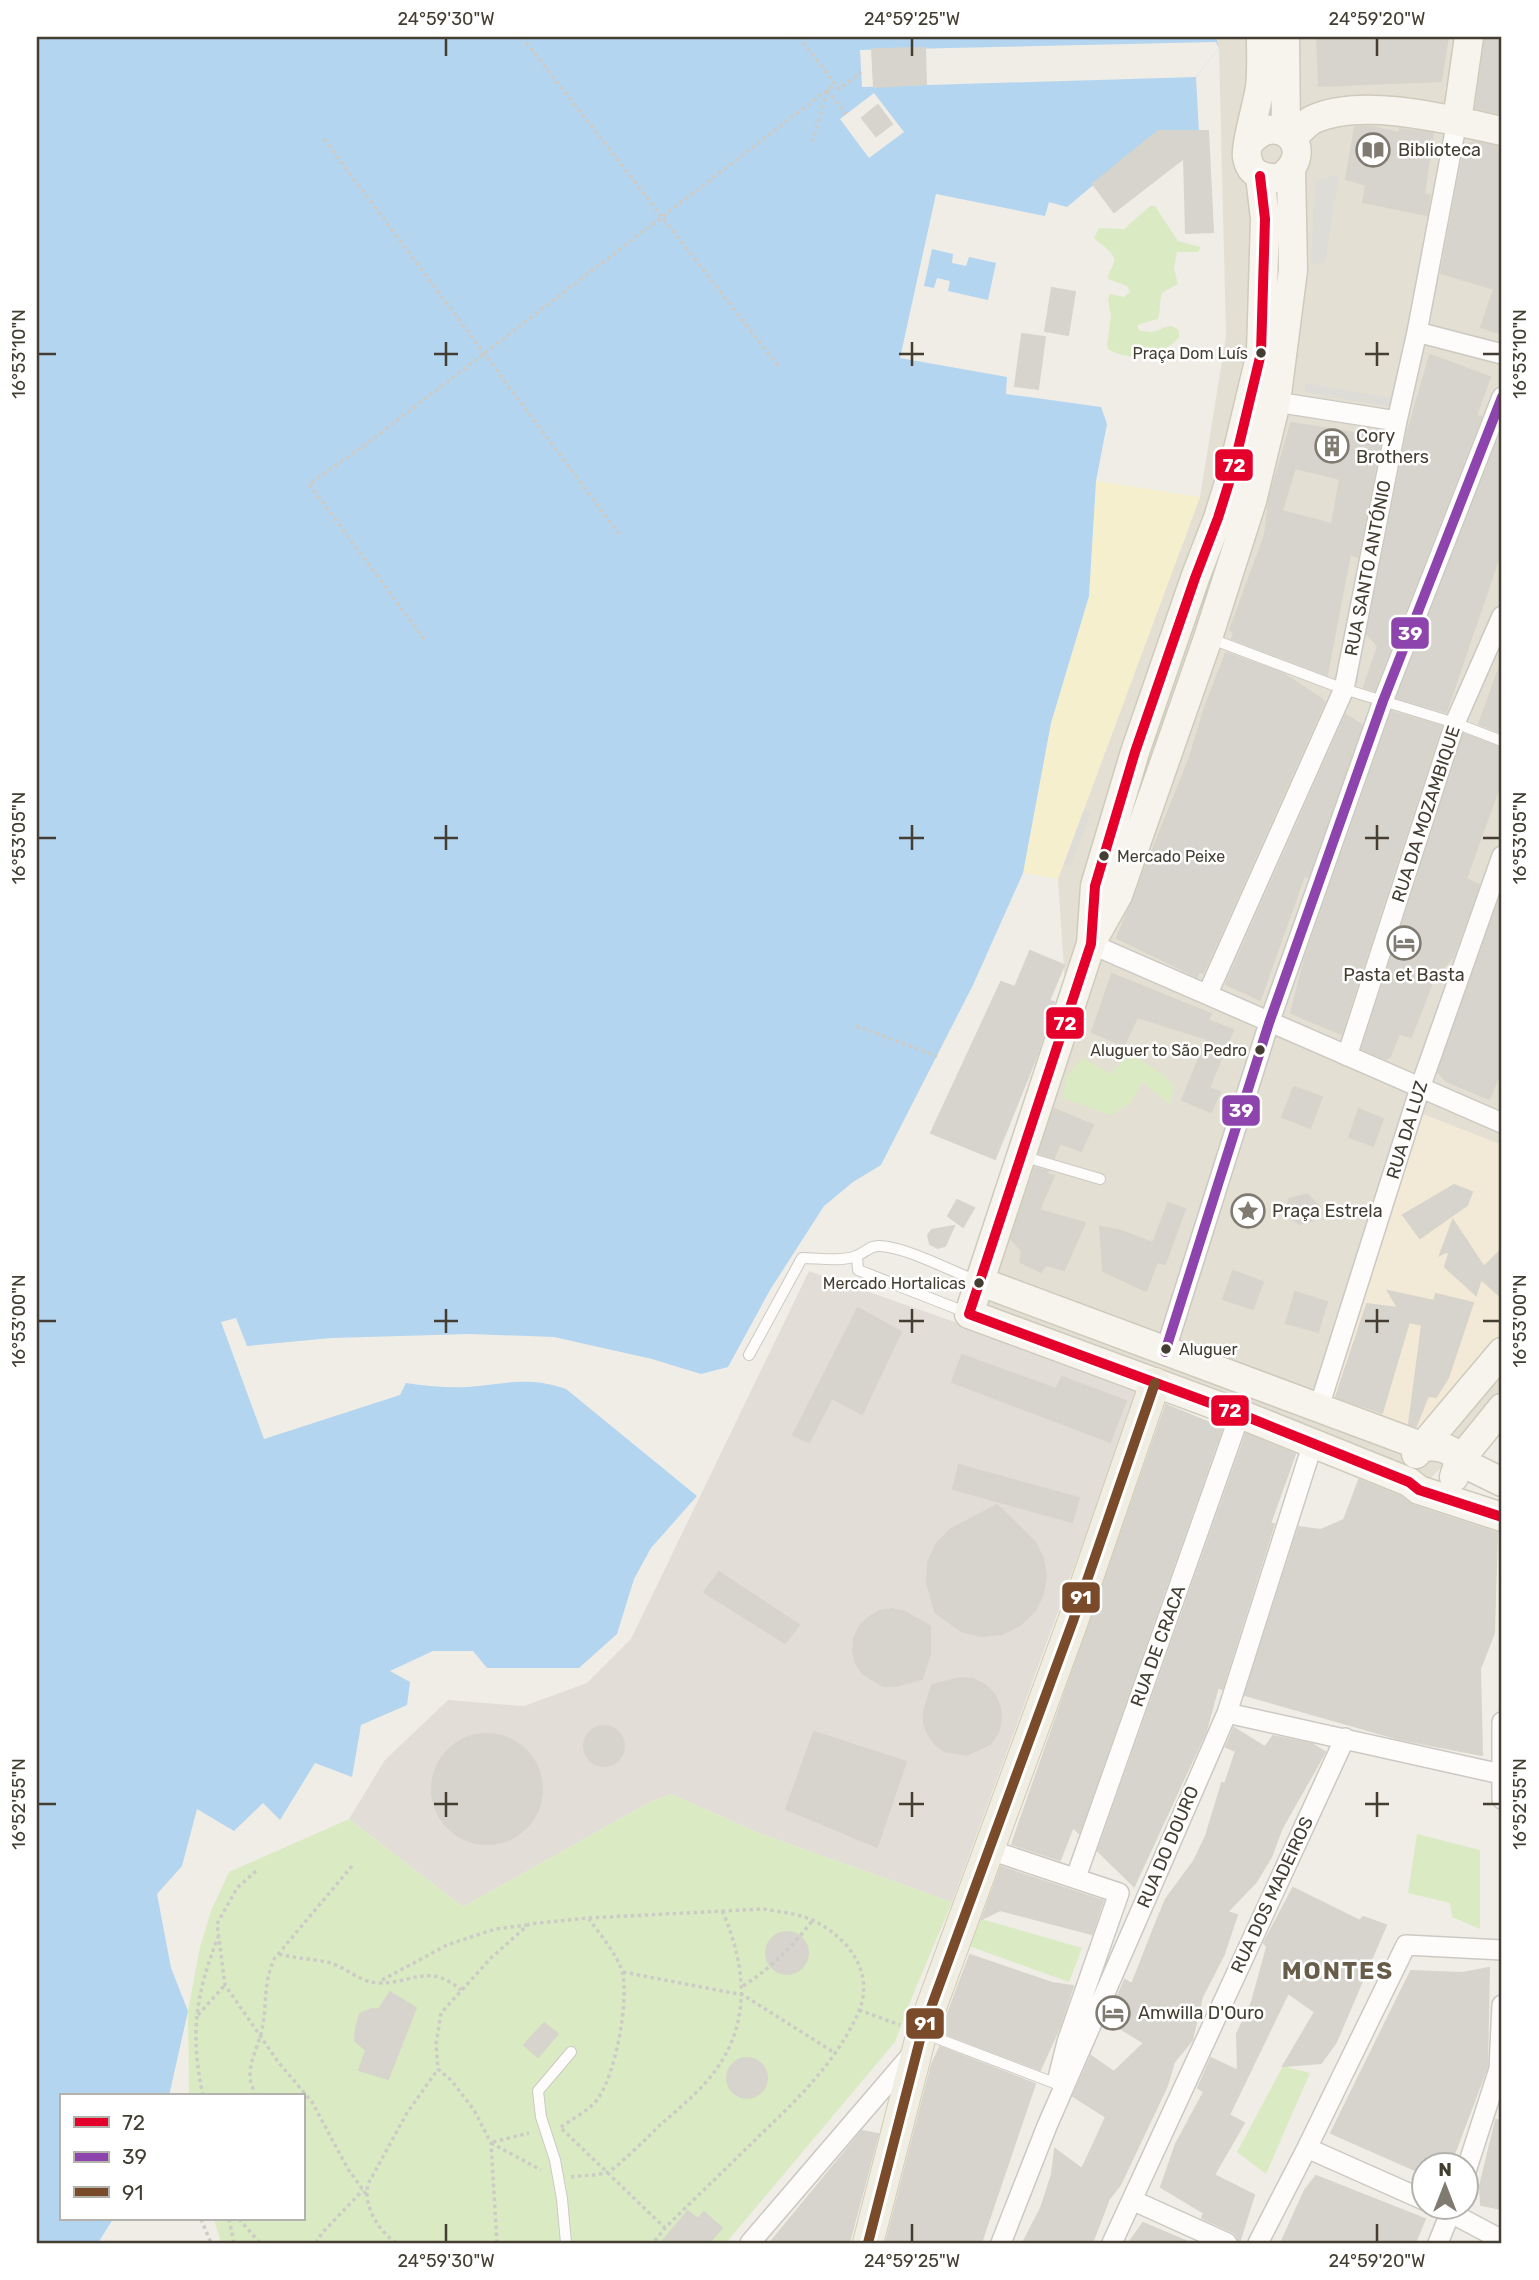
<svg xmlns="http://www.w3.org/2000/svg" width="1539" height="2280" viewBox="0 0 1539 2280" font-family="Rubik,sans-serif">
<style>
.residential{fill:#e4dfd3}
.commercial{fill:#f3e9d7}
.industrial{fill:#e2ded7}
.green{fill:#daebc4}
.sand{fill:#f6efce}
.parking{fill:#dedcd6}
.water{fill:#b3d5f0}
.pier{fill:#efede6}
.building{fill:#d7d4cd;stroke:#d7d4cc;stroke-width:2;fill-rule:evenodd}
.lines{fill:none;stroke-linecap:round;stroke-linejoin:round}
.lane-casing{stroke:#cbc9c2;stroke-width:12}
.street-casing{stroke:#cbc9c2;stroke-width:22}
.secondary-casing{stroke:#cecabc;stroke-width:31}
.primary-casing{stroke:#d2cab2;stroke-width:32}
.path{stroke:#cdcbc6;stroke-width:3.5;stroke-dasharray:3.5 3.5;stroke-linecap:butt}
.lane{stroke:#fdfcfb;stroke-width:10}
.street{stroke:#fdfcfb;stroke-width:19}
.secondary{stroke:#f6f4ed;stroke-width:28}
.primary{stroke:#f0ede2;stroke-width:30}
.bus-1-casing{stroke:#fff;stroke-width:16}
.bus-2-casing{stroke:#fff;stroke-width:16}
.bus-3-casing{stroke:#fff;stroke-width:16}
.bus-1{stroke:#e4002b;stroke-width:10}
.bus-2{stroke:#8e44ad;stroke-width:10}
.bus-3{stroke:#7a4b2a;stroke-width:10}
.ticks{fill:none;stroke:#443e32;stroke-width:2.5}
.bus-dot{fill:#443e32;stroke:#fff;stroke-width:2.5}
.labels{text-anchor:middle;stroke-width:5;stroke-linejoin:round;paint-order:stroke}
.bus-label{font-size:16px;fill:#443e32;stroke:#fff;text-anchor:end}
.poi-label{font-size:18px;fill:#443e32;stroke:#fff;text-anchor:start}
.street-label{font-size:18px;fill:#443e32;stroke:#fff}
.district-label{font-size:24px;font-weight:bold;letter-spacing:2px;fill:#685d49;stroke:#fff}
.line-badge{stroke:#fff;stroke-width:2.5}
.badge-label{font-size:19px;text-anchor:middle;font-weight:bold;fill:#fff}
.neatline{fill:none;stroke:#443e32;stroke-width:2.5}
.ticks-label{font-size:18px;text-anchor:middle;fill:#443e32}
</style>
<rect width="100%" height="100%" fill="#efede6"/>
<path class="residential" d="M1216,37H1502V1404L1428,1481L955,1324L1066,999L1058,879L1200,497L1226,336L1219,48Z"/>
<path class="commercial" d="M1423,1114L1502,1145V1334L1421,1435L1332,1399Z"/>
<path class="industrial" d="M809,1271L1140,1387L952,1902L761,1834L671,1794L648,1803L463,1907L349,1819L385,1760L448,1700L524,1706L587,1683L631,1639Z"/>
<path class="green" d="M1150,206H1155L1178,241L1201,247L1198,252H1177L1174,269L1178,284L1162,293C1159,302 1161,309 1158,319L1140,324L1137,326L1140,331C1144,331 1148,332 1152,332C1164,330 1169,321 1179,331V338C1162,356 1130,363 1108,349L1107,345L1111,316L1108,300L1110,294L1124,297L1130,292L1127,286L1108,279C1108,272 1113,268 1114,261C1115,252 1100,244 1094,238L1099,228L1124,229Z
M1129,1054L1161,1073L1174,1086L1170,1105L1143,1082L1129,1104L1110,1115L1063,1098L1066,1077L1082,1058L1111,1074Z
M671,1794L761,1834L952,1902L912,1997L895,2042L726,2243H221L214,2219H303V2096H189L188,2011L200,1947L211,1911L229,1872L349,1819L463,1907L648,1803Z
M1417,1834L1480,1850V1929L1452,1917L1450,1903L1408,1893Z
M981,1919L1082,1948L1069,1982L969,1946Z
M1283,2066L1310,2073L1266,2174L1237,2152Z"/>
<path class="sand" d="M1096,481L1200,497L1058,879L1023,873L1051,723L1089,596Z"/>
<path class="parking" d="M1339,175L1325,262L1311,265L1315,180Z
M1306,383L1391,398L1389,407L1305,392Z
M1084,810L1091,812L1070,866L1064,864Z"/>
<path class="water" d="M37,37H1216L1219,48L1196,77L1199,133L1158,131L1067,207L1049,202L1045,216L936,194L900,358L1007,377L1006,394L1101,407L1107,424L1096,481L1089,596L1051,723L1023,873L973,985L881,1165L853,1182L824,1206L770,1290L728,1367L701,1374L652,1359L554,1337L470,1334L331,1338L247,1346L236,1318L221,1322L264,1439L400,1395L406,1383C426,1386 446,1388 467,1387C506,1384 527,1376 566,1389L697,1496L651,1548L634,1579L617,1634L579,1668H487L473,1651H433L390,1671L410,1682L407,1705L361,1725L352,1777L315,1763L280,1820L263,1803L234,1831L197,1809L182,1866L157,1894L171,1968L188,2011L169,2096H61V2219H113L98,2243H37Z
M932,249L953,254L952,263L966,266L969,257L996,263L988,300L948,291L950,281L937,278L934,288L924,286Z"/>
<path class="pier" d="M1216,42L1219,48L1196,77L862,87L860,50Z
M874,93L904,132L869,158L840,119Z"/>
<path class="building" d="M1317,37H1448L1441,81L1319,86Z
M1485,37H1502V114L1476,108Z
M925,48L926,84L874,87L872,49Z
M878,105L892,124L876,136L862,118Z
M1355,127H1372L1399,133L1400,129L1433,133L1424,194L1430,195L1427,215L1363,202L1366,185L1346,179Z
M1158,131H1208L1213,232L1186,233L1184,158L1114,212L1093,184Z
M1474,142L1502,147V334L1481,327L1494,289L1441,273L1465,145Z
M1052,288L1075,292L1068,335L1045,331Z
M1022,334L1045,337L1038,389L1015,386Z
M1430,355L1490,377L1476,416L1481,417L1374,690L1364,687L1378,646L1367,634L1407,434Z
M1291,423L1381,437L1358,557L1350,554L1327,675L1232,639L1234,632L1230,630L1265,535L1269,500ZM1295,468L1340,479L1332,524L1282,511Z
M1502,430V548L1446,712L1397,698Z
M1226,653L1282,673L1323,700L1324,703L1203,973L1199,972L1197,977L1117,938L1189,760L1205,707Z
M1500,666H1502V733L1479,724Z
M1392,712L1441,726L1341,1034L1291,1013L1305,958Z
M1346,715L1362,725L1308,877L1304,876L1260,1000L1226,984Z
M1464,734L1502,748V779L1466,879L1479,885L1453,957L1434,978L1411,1037L1399,1034L1390,1056L1386,1059L1362,1049Z
M1502,892V1069L1489,1099L1446,1081L1438,1072Z
M1030,951L1064,965L1049,1001L1054,1002L1037,1055L995,1159L931,1133L1001,982L1015,987Z
M1112,974L1211,1014L1208,1020L1233,1030L1209,1088L1220,1092L1211,1112L1182,1100L1207,1039L1137,1017L1124,1046L1092,1032Z
M1294,1087L1322,1097L1310,1128L1282,1117Z
M1054,1109L1093,1125L1081,1151L1060,1143L1054,1158L1039,1153Z
M1359,1109L1383,1119L1373,1146L1349,1137Z
M1035,1168L1048,1171L1047,1174L1054,1176L1039,1210L1085,1223L1064,1270L1046,1265L1041,1272L1020,1262L1022,1251L1011,1239Z
M1454,1185L1472,1192L1467,1205L1420,1238L1403,1215Z
M1307,1194L1320,1207L1314,1220L1300,1224L1286,1215L1289,1199Z
M957,1200L974,1208L963,1227L948,1216Z
M1168,1203L1185,1209L1165,1264L1157,1262L1146,1291L1103,1271L1100,1227L1118,1230L1153,1243Z
M1453,1220L1484,1267L1502,1249V1298L1481,1279L1476,1295L1445,1267L1450,1250L1440,1255Z
M954,1226L945,1246L938,1248L930,1244L928,1235L932,1230Z
M1233,1271L1263,1282L1253,1309L1223,1299Z
M1388,1291L1434,1301L1436,1294L1473,1303L1448,1378L1436,1397L1428,1396L1416,1426L1409,1424L1422,1325L1409,1322L1382,1413L1336,1397L1367,1304L1398,1308Z
M1295,1292L1327,1302L1318,1332L1286,1323Z
M858,1308L901,1332L862,1414L832,1398L809,1442L793,1435Z
M962,1355L1056,1389L1062,1377L1126,1401L1110,1442L952,1382Z
M1166,1405L1222,1428L1079,1833L1073,1827L1060,1860L1012,1844Z
M1246,1434L1295,1454L1270,1524H1274L1222,1689L1218,1687L1206,1731L1134,1886L1098,1851Z
M959,1465L1079,1498L1072,1522L953,1489Z
M1359,1480L1401,1497L1414,1506L1497,1533L1494,1633L1480,1669L1482,1755L1399,1739L1245,1695L1299,1527L1321,1530L1344,1520Z
M997,1505L1035,1542L1043,1558L1046,1576L1043,1594L1035,1611L1020,1625L1002,1634L981,1636L961,1631L935,1612L927,1583L928,1562L937,1543L951,1529Z
M719,1572L799,1625L785,1643L704,1592Z
M892,1609L905,1612L930,1626V1654L922,1679L895,1686H883L862,1673L856,1663L853,1651L854,1639L859,1627L868,1618L879,1611Z
M960,1678L973,1679L985,1685L995,1695L1000,1707L1001,1720L998,1733L990,1744L967,1755L944,1751L935,1744L928,1734L924,1723V1711L932,1685Z
M584 1746a20 20 0 1 1 40 0a20 20 0 1 1-40 0Z
M1234,1728L1265,1747L1273,1736L1312,1744L1325,1752L1282,1828L1271,1857L1256,1882L1227,1912L1237,1915L1224,1954L1202,1997L1192,2040L1174,2062L1167,2086L1120,2185L1109,2199L1092,2243H1023L1041,2208L1052,2174L1055,2149L1082,2169L1106,2117L1073,2096L1091,2056L1114,2072L1144,2043L1107,2020L1125,1980L1132,1984L1160,1913L1163,1914L1161,1911L1166,1899L1194,1861L1206,1836L1222,1783L1225,1784L1236,1751L1226,1747Z
M814,1732L906,1762L877,1847L786,1809Z
M432 1789a55 55 0 1 1 110 0a55 55 0 1 1-110 0Z
M1001,1867L1103,1901L1092,1934L1000,1910L982,1919Z
M1293,1888L1360,1921L1363,1917L1386,1925L1336,2042L1321,2063L1283,2066L1315,2012L1288,1993L1229,2115L1244,2123L1214,2175L1254,2195L1239,2243L1237,2236L1233,2232L1202,2218L1204,2213L1161,2187L1176,2144L1204,2092L1198,2088L1211,2058L1238,2071L1237,2034L1252,2002L1267,1947L1264,1943Z
M766 1953a21 21 0 1 1 42 0a21 21 0 1 1-42 0Z
M970,1955L1052,1983L1073,1986L1060,2026L1040,2070L941,2032Z
M1489,1968L1487,2067L1450,2165H1424V2174L1331,2133L1411,1971L1462,1973Z
M390,1992L416,2008L388,2079L359,2070L366,2050L355,2041L356,2027L360,2014L371,2009H379Z
M544,2023L558,2034L538,2057L524,2045Z
M940,2047L1035,2084L981,2243H886L932,2064Z
M727 2078a20 20 0 1 1 40 0a20 20 0 1 1-40 0Z
M1496,2120L1502,2121V2209L1481,2205L1480,2186Z
M862,2131L878,2134L849,2243H770Z
M1316,2176L1425,2219L1415,2243H1281L1305,2190Z
M688,2211L698,2219L704,2212L722,2228L709,2243H661Z
M1143,2223L1190,2243H1129Z"/>
<g class="lines">
<defs>
<path id="lane" d="M1209,638L1344,689L1455,723L1502,741
M1022,1156L1100,1179
M857,1256L858,1270L968,1313
M749,1355L802,1258C819,1258 840,1262 856,1256C865,1253 870,1245 880,1246C906,1247 951,1271 977,1281
M926,2034L1057,2084
M566,2243L562,2199L555,2160L541,2117L538,2091L571,2052"/>
<path id="street" d="M1417,332L1502,354
M1276,402L1397,421
M1091,944L1502,1123
M1208,993L1344,689L1397,421L1417,332L1457,121
M1347,1056L1455,723L1502,616
M1165,1352L1269,1023L1383,701L1502,397
M1319,1407L1420,1088L1502,856
M1227,1713L1501,1774
M1502,1722V1799
M990,1850L1119,1893L1067,2042L1058,2078
M1076,1877L1240,1414
M1307,2148L1424,2200
M1466,2171L1499,2069L1502,2005
M1132,2200L1227,2243
M1438,2206L1502,2240
M750,2243L913,2053
M1001,2243L1047,2126L1227,1713L1313,1443
M1112,2243L1345,1738
M1258,2243L1307,2148L1406,1945L1502,1950
M1438,2243L1453,2206"/>
<path id="secondary" d="M1285,37L1286,132
M1457,121L1469,37
M1292,138C1298,133 1305,124 1312,120C1361,96 1451,120 1502,131
M1250,142C1279,108 1320,151 1280,178C1264,179 1250,175 1247,157C1245,146 1258,102 1260,87C1262,70 1261,53 1261,37
M1260,176L1265,219L1261,353L1233,470L1218,518L1195,578L1135,752L1095,886L1091,944L969,1314L1240,1414L1409,1482L1419,1490L1502,1517
M1096,934L1118,895L1208,638L1252,501L1276,402L1293,270L1291,171
M981,1282L1424,1447C1438,1445 1452,1447 1459,1461
M1416,1454L1502,1352
M1459,1461L1502,1482
M1454,1477L1459,1461L1502,1408"/>
<path id="primary" d="M868,2243L922,2032L1073,1621L1155,1383"/>
</defs>
<use href="#lane" class="lane-casing"/>
<use href="#street" class="street-casing"/>
<use href="#secondary" class="secondary-casing"/>
<use href="#primary" class="primary-casing"/>
<path class="path" d="M522,37L779,367
M799,37L839,89L861,72
M827,90L846,114
M324,139L619,534
M812,142L827,92
M424,639L309,484L365,445L835,84
M856,1026L937,1056
M256,1871L237,1888L217,1924L225,1985L279,2063L312,2102L348,2169L366,2194
M279,1954C295,1958 311,1959 327,1962C345,1966 359,1982 378,1983C412,1984 428,1962 461,1990
M623,1972L743,1995L835,2053
M382,1980L447,1945L495,1929L527,1925
M743,1986C771,1968 792,1947 812,1921
M859,2010L900,2025
M198,2015L225,1985
M203,2096C190,2034 195,1997 218,1937
M256,2096C254,2090 250,2083 250,2076C250,2060 257,2048 261,2034C268,2006 262,1987 274,1959L352,1866
M561,2127C572,2119 592,2109 599,2097C616,2071 628,2005 623,1975C620,1958 599,1933 589,1919
M562,2129L665,2228
M493,2142L529,2133
M491,2143L541,2170
M571,2177C582,2175 598,2176 608,2172C618,2167 650,2135 660,2125C676,2111 693,2097 707,2081C752,2029 748,1970 722,1910
M201,2219L211,2243
M229,2219L234,2243
M239,2219L260,2243
M316,2243L322,2233L363,2190
M396,2243C378,2230 363,2206 368,2184L407,2113L438,2069
M497,2243L491,2143L474,2110L451,2080L438,2069L436,2044L441,2013L491,1958L529,1924L588,1918L763,1909C781,1912 804,1914 820,1924C851,1942 874,1974 859,2011C838,2060 798,2099 760,2135C729,2166 696,2197 665,2228L653,2243"/>
<use href="#lane" class="lane"/>
<use href="#street" class="street"/>
<use href="#secondary" class="secondary"/>
<use href="#primary" class="primary"/>
<defs>
<path id="bus-1" d="M1260,176L1265,219L1261,353L1233,470L1218,518L1195,578L1135,752L1095,886L1091,944L969,1314L1240,1414L1409,1482L1419,1490L1502,1517"/>
<path id="bus-2" d="M1165,1352L1269,1023L1383,701L1502,397"/>
<path id="bus-3" d="M868,2243L922,2032L1073,1621L1155,1383"/>
</defs>
<use href="#bus-1" class="bus-1-casing"/>
<use href="#bus-2" class="bus-2-casing"/>
<use href="#bus-3" class="bus-3-casing"/>
<use href="#bus-1" class="bus-1"/>
<use href="#bus-2" class="bus-2"/>
<use href="#bus-3" class="bus-3"/>
</g>
<path class="ticks" d="M446,38V56M912,38V56M1377,38V56M446,342V366M912,342V366M1377,342V366M38,354H56M434,354H458M899,354H924M1365,354H1389M1483,354H1500M446,825V850M912,825V850M1377,825V850M38,838H56M434,838H458M899,838H924M1365,838H1389M1483,838H1500M446,1309V1333M912,1309V1333M1377,1309V1333M38,1321H56M434,1321H458M899,1321H924M1365,1321H1389M1483,1321H1500M446,1792V1817M912,1792V1817M1377,1792V1817M38,1804H56M434,1804H458M899,1804H924M1365,1804H1389M1483,1804H1500M446,2224V2242M912,2224V2242M1377,2224V2242"/>
<defs>
<symbol id="library-ring" viewBox="-11 -11 22 22"><circle r="9.5" fill="#fff" stroke="#807b71" stroke-width="1.5"/><path d="M-6-4Q-3-5.5-.7-3.5V5Q-3 3-6 4ZM6-4Q3-5.5 .7-3.5V5Q3 3 6 4Z" fill="#807b71"/></symbol>
<symbol id="building-ring" viewBox="-11 -11 22 22"><circle r="9.5" fill="#fff" stroke="#807b71" stroke-width="1.5"/><path d="M-4-6H4V6H1V3H-1V6H-4ZM-2.5-4.3h1.7v1.8h-1.7ZM.8-4.3h1.7v1.8H.8ZM-2.5-1h1.7V.8h-1.7ZM.8-1h1.7V.8H.8Z" fill="#807b71"/></symbol>
<symbol id="hotel-ring" viewBox="-11 -11 22 22"><circle r="9.5" fill="#fff" stroke="#807b71" stroke-width="1.5"/><path d="M-6-4.5h1.5V1H6V5H4.5V3h-9V5H-6ZM-4 0a1.8 1.8 0 1 1 3.6 0ZM.5 0V-2.5h3Q6-2.5 6 0Z" fill="#807b71"/></symbol>
<symbol id="sight-ring" viewBox="-11 -11 22 22"><circle r="9.5" fill="#fff" stroke="#807b71" stroke-width="1.5"/><path d="M0-6L1.8-2.2L6-1.7L2.9 1.2L3.7 5.4L0 3.3L-3.7 5.4L-2.9 1.2L-6-1.7L-1.8-2.2Z" fill="#807b71"/></symbol>
</defs>
<g fill-rule="evenodd">
<use href="#library-ring" x="1354" y="131" width="38" height="38"/>
<use href="#building-ring" x="1313" y="427" width="38" height="38"/>
<use href="#hotel-ring" x="1385" y="924" width="38" height="38"/>
<use href="#sight-ring" x="1229" y="1192" width="38" height="38"/>
<use href="#hotel-ring" x="1094" y="1994" width="38" height="38"/>
</g>
<g class="bus-dot">
<circle cx="1261" cy="353" r="6"/>
<circle cx="1104" cy="856" r="6"/>
<circle cx="1260" cy="1050" r="6"/>
<circle cx="979" cy="1283" r="6"/>
<circle cx="1166" cy="1349" r="6"/>
</g>
<g class="labels">
<g class="bus-label">
<text x="1248" y="359">Praça Dom Luís</text>
<text x="1117" y="862" text-anchor="start">Mercado Peixe</text>
<text x="1247" y="1056">Aluguer to São Pedro</text>
<text x="966" y="1289">Mercado Hortalicas</text>
<text x="1179" y="1355" text-anchor="start">Aluguer</text>
</g>
<g class="poi-label">
<text x="1398" y="156">Biblioteca</text>
<text x="1356" y="442">Cory<tspan x="1356" dy="21">Brothers</tspan></text>
<text x="1404" y="981" text-anchor="middle">Pasta et Basta</text>
<text x="1272" y="1217">Praça Estrela</text>
<text x="1138" y="2019">Amwilla D'Ouro</text>
</g>
<g class="street-label">
<text transform="translate(1368 568) rotate(-79)" y="6">RUA SANTO ANTÓNIO</text>
<text transform="translate(1426 814) rotate(-72)" y="6">RUA DA MOZAMBIQUE</text>
<text transform="translate(1407 1130) rotate(-73)" y="6">RUA DA LUZ</text>
<text transform="translate(1158 1646) rotate(-70)" y="6">RUA DE CRACA</text>
<text transform="translate(1168 1847) rotate(-67)" y="6">RUA DO DOURO</text>
<text transform="translate(1272 1895) rotate(-65)" y="6">RUA DOS MADEIROS</text>
</g>
<g class="district-label">
<text x="1338" y="1979">MONTES</text>
</g>
</g>
<g class="line-badge">
<rect x="1214" y="448" width="40" height="34" rx="7" fill="#e4002b"/>
<rect x="1390" y="616" width="40" height="34" rx="7" fill="#8e44ad"/>
<rect x="1045" y="1006" width="40" height="34" rx="7" fill="#e4002b"/>
<rect x="1221" y="1094" width="40" height="33" rx="7" fill="#8e44ad"/>
<rect x="1210" y="1394" width="40" height="33" rx="7" fill="#e4002b"/>
<rect x="1061" y="1581" width="40" height="33" rx="7" fill="#7a4b2a"/>
<rect x="905" y="2007" width="40" height="33" rx="7" fill="#7a4b2a"/>
</g>
<g class="badge-label">
<text x="1234" y="472">72</text>
<text x="1410" y="640">39</text>
<text x="1065" y="1030">72</text>
<text x="1241" y="1117">39</text>
<text x="1230" y="1417">72</text>
<text x="1081" y="1604">91</text>
<text x="925" y="2030">91</text>
</g>
<rect width="1539" height="2280" fill="none" stroke="#ffffff" stroke-width="77"/>
<rect x="60" y="2094" width="245" height="126" fill="#ffffff" stroke="#b4b2ad" stroke-width="2"/>
<rect x="74" y="2117" width="35" height="10" fill="#e4002b" stroke="#b4b2ad" stroke-width="2"/>
<text x="122" y="2130" font-size="21" fill="#443e32">72</text>
<rect x="74" y="2152" width="35" height="10" fill="#8e44ad" stroke="#b4b2ad" stroke-width="2"/>
<text x="122" y="2164" font-size="21" fill="#443e32">39</text>
<rect x="74" y="2187" width="35" height="10" fill="#7a4b2a" stroke="#b4b2ad" stroke-width="2"/>
<text x="122" y="2200" font-size="21" fill="#443e32">91</text>
<g transform="translate(1445 2186)"><circle r="33" fill="#ffffff" stroke="#b4b2ad" stroke-width="2"/>
<path d="M0-5L12 26L0 18L-12 26Z" fill="#807b71"/>
<text y="-10" font-size="19" font-weight="bold" text-anchor="middle" fill="#443e32">N</text>
</g>
<rect x="38" y="38" width="1462" height="2204" class="neatline"/>
<g class="ticks-label">
<text x="446" y="25">24°59'30"W</text>
<text x="912" y="25">24°59'25"W</text>
<text x="1377" y="25">24°59'20"W</text>
<text transform="translate(19 354) rotate(-90)" y="6">16°53'10"N</text>
<text transform="translate(1520 354) rotate(-90)" y="6">16°53'10"N</text>
<text transform="translate(19 838) rotate(-90)" y="6">16°53'05"N</text>
<text transform="translate(1520 838) rotate(-90)" y="6">16°53'05"N</text>
<text transform="translate(19 1321) rotate(-90)" y="6">16°53'00"N</text>
<text transform="translate(1520 1321) rotate(-90)" y="6">16°53'00"N</text>
<text transform="translate(19 1804) rotate(-90)" y="6">16°52'55"N</text>
<text transform="translate(1520 1804) rotate(-90)" y="6">16°52'55"N</text>
<text x="446" y="2267">24°59'30"W</text>
<text x="912" y="2267">24°59'25"W</text>
<text x="1377" y="2267">24°59'20"W</text>
</g>
</svg>
